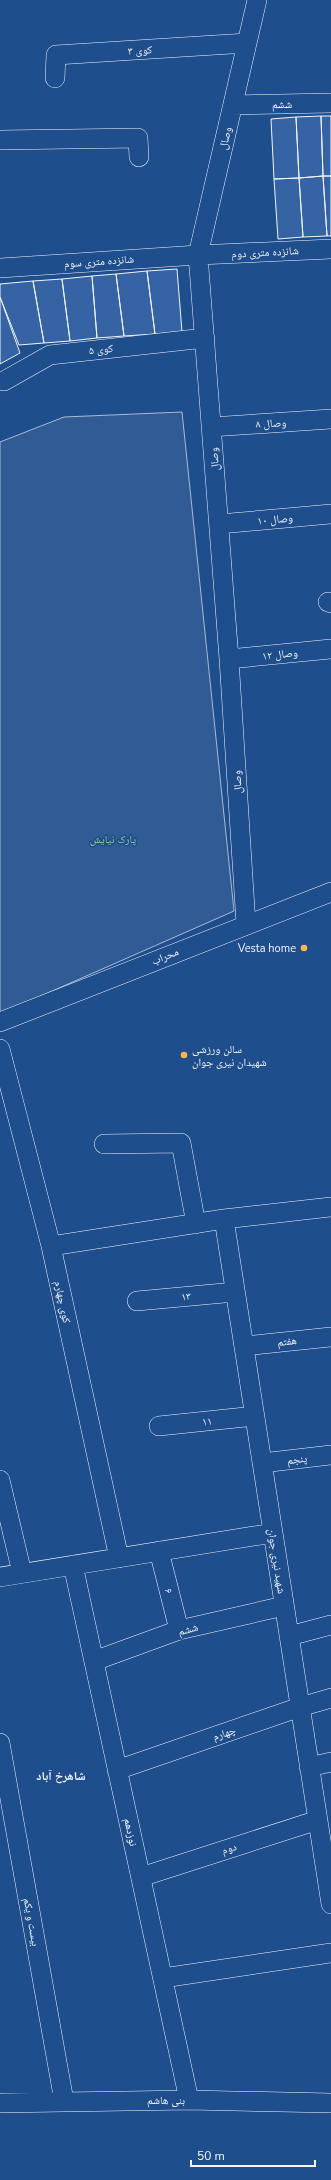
<svg xmlns="http://www.w3.org/2000/svg" width="331" height="2180" viewBox="0 0 331 2180" font-family="'Nunito Sans','Noto Naskh Arabic',sans-serif">
<style>
.built{fill:#305b95;stroke:#a8bbd7}
.building{fill:#3563a3;stroke:#f2f6ff}
.lines{fill:none;stroke-linecap:round;stroke-linejoin:round}
.minor-casing{stroke:#f2f6ff;stroke-width:20}
.minor{stroke:#1f4e8c;stroke-width:19}
.poi-dot{fill:#ffb74d;stroke:#1f4e8c;stroke-width:1.5}
.labels{text-anchor:middle;stroke-width:3;stroke-linejoin:round;paint-order:stroke}
.street-label{font-size:11px;fill:#f2f6ff;stroke:#1f4e8c}
.park-label{font-size:11px;fill:#97c8a6;stroke:#1f4e8c}
.poi-label{font-size:11px;fill:#f2f6ff;stroke:#1f4e8c;text-anchor:end}
.neighbourhood-label{font-size:12px;font-weight:bold;fill:#f2f6ff;stroke:#1f4e8c}
</style>
<rect width="100%" height="100%" fill="#1f4e8c"/>
<path class="built" d="M182,412L234,911L0,1014V442L64,417Z"/>
<path class="building" d="M321,116L323,176L299,178L296,117Z
M321,116H331V176H323Z
M296,117L299,178L274,179L271,119Z
M323,176L327,236L303,237L299,178Z
M323,176H331V236H327Z
M299,178L303,237L278,239L274,179Z
M177,269L182,332L155,334L147,271Z
M147,271L155,334L124,336L116,274Z
M116,274L124,336L97,338L92,276Z
M92,276L97,338L70,341L62,279Z
M62,279L70,341L44,343L33,281Z
M33,281L44,343L19,345L0,297V284Z
M0,297L20,353L0,364Z"/>
<g class="lines">
<defs>
<path id="minor" d="M55,78L56,55L247,43
M233,105L331,103
M0,140L138,138L139,157
M0,268L198,255L331,249
M4,381L50,355L205,338
M211,427L331,419
M219,524L331,514
M328,602L331,603
M229,659L331,649
M246,924L229,659L198,255L257,0
M0,1022L331,892
M0,1049L51,1246L119,1558
M104,1144L181,1143L196,1224
M224,1219L331,1904
M51,1246L224,1219L331,1207
M137,1301L235,1292
M244,1346L331,1337
M159,1426L255,1416
M262,1463L331,1455
M0,1480L22,1573
M159,1551L179,1630
M73,1565L189,2100
M0,1577L273,1533
M289,1636L331,1625
M94,1661L179,1630L284,1606
M0,1743L64,2101
M309,1767L331,1762
M117,1770L300,1707L331,1698
M141,1877L318,1820
M163,1978L331,1953
M0,2103L189,2100L331,2103"/>
</defs>
<use href="#minor" class="minor-casing"/>
<use href="#minor" class="minor"/>
</g>
<g class="poi-dot">
<circle cx="304" cy="948" r="4"/>
<circle cx="184" cy="1055" r="4"/>
</g>
<g class="labels">
<g class="street-label">
<text transform="translate(140 50) rotate(-3)" y="4">کوی ۳</text>
<text transform="translate(282 104) rotate(-1)" y="4">ششم</text>
<text transform="translate(225 138) rotate(-77)" y="4">وصال</text>
<text transform="translate(265 252) rotate(-3)" y="4">شانزده متری دوم</text>
<text transform="translate(99 261) rotate(-4)" y="4">شانزده متری سوم</text>
<text transform="translate(101 349) rotate(-6)" y="4">کوی ۵</text>
<text transform="translate(271 423) rotate(-3)" y="4">وصال ۸</text>
<text transform="translate(214 459) rotate(-95)" y="4">وصال</text>
<text transform="translate(275 519) rotate(-5)" y="4">وصال ۱۰</text>
<text transform="translate(280 654) rotate(-6)" y="4">وصال ۱۲</text>
<text transform="translate(237 782) rotate(-94)" y="4">وصال</text>
<text transform="translate(165 956) rotate(-22)" y="4">محراب</text>
<text transform="translate(186 1296) rotate(-5)" y="4">۱۳</text>
<text transform="translate(63 1302) rotate(78)" y="4">کوی چهارم</text>
<text transform="translate(287 1341) rotate(-6)" y="4">هفتم</text>
<text transform="translate(207 1421) rotate(-6)" y="4">۱۱</text>
<text transform="translate(297 1459) rotate(-7)" y="4">پنجم</text>
<text transform="translate(277 1561) rotate(81)" y="4">شهید نیری جوان</text>
<text transform="translate(169 1591) rotate(76)" y="4">۶</text>
<text transform="translate(188 1629) rotate(-15)" y="4">ششم</text>
<text transform="translate(224 1733) rotate(-19)" y="4">چهارم</text>
<text transform="translate(131 1832) rotate(78)" y="4">نوزدهم</text>
<text transform="translate(229 1848) rotate(-18)" y="4">دوم</text>
<text transform="translate(32 1922) rotate(80)" y="4">بیست و یکم</text>
<text x="166" y="2104">بنی هاشم</text>
</g>
<g class="park-label">
<text x="113" y="843">پارک نیایش</text>
</g>
<g class="poi-label">
<text x="296" y="952">Vesta home</text>
<text x="192" y="1053" text-anchor="start">سالن ورزشی<tspan x="192" dy="13">شهیدان نیری جوان</tspan></text>
</g>
<g class="neighbourhood-label">
<text x="61" y="1780">شاهرخ آباد</text>
</g>
</g>
<path d="M191 2160v6h124v-6" fill="none" stroke="#f2f6ff" stroke-width="2"/>
<text x="197" y="2160" font-size="12" fill="#f2f6ff" stroke="#1f4e8c" stroke-width="3" paint-order="stroke">50 m</text>
</svg>
